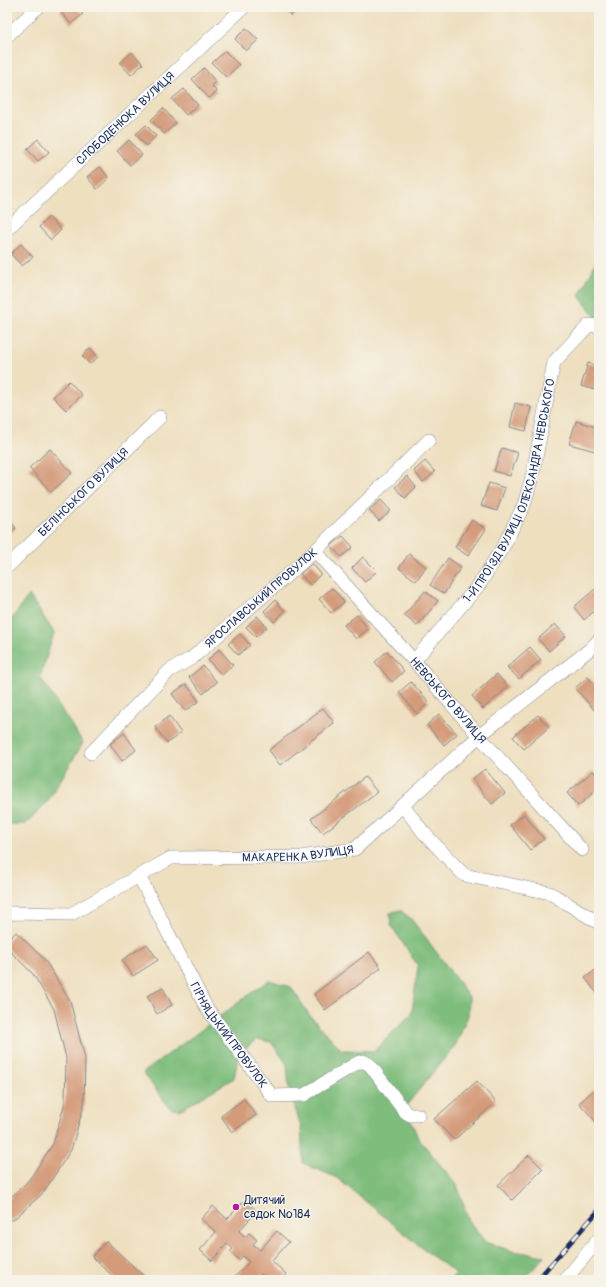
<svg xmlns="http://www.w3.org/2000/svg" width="606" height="1287" viewBox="0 0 606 1287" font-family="Pangolin,sans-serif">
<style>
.forest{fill:#7fbd7d;stroke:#4d766e}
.building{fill:#d49b7a}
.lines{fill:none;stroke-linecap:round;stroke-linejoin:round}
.minor-casing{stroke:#84878e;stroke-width:14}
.minor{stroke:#fff;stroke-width:13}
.rail-casing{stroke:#1b2f5e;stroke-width:4.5}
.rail{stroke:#f7f3e8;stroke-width:3;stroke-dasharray:9;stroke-linecap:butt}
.poi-dot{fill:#b5179e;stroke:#f7f3e8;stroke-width:1.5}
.labels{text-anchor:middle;stroke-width:3;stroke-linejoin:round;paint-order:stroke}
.street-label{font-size:12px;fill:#1b2f5e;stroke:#f7f3e8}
.poi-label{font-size:12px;fill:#1b2f5e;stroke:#f7f3e8;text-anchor:start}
</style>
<rect width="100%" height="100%" fill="#f7f3e8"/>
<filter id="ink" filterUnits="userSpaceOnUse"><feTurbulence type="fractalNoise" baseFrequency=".025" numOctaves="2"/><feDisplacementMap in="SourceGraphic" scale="8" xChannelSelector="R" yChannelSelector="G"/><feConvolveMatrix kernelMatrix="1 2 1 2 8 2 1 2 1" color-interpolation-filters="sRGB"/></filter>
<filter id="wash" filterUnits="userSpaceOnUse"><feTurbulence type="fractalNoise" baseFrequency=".012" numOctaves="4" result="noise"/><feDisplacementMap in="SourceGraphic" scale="16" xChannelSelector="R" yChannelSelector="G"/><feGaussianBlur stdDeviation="0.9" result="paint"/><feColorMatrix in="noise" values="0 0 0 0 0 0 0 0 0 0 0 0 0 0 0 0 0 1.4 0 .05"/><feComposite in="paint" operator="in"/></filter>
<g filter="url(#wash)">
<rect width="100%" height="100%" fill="#eedfbf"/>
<path class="forest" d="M596,262H599V321L579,296Z
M29,595L54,633L40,677L83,743L47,802L26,824H7V626Z
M400,910L410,918L426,938L469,997L468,1016L456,1044L405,1107L418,1138L457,1185L469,1221L485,1242L512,1251L545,1256L523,1280H450L456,1273L431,1255L337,1178L303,1163L301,1127L289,1088L287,1064L271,1042L257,1039L239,1053L234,1078L180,1110L171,1109L143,1073L269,980L291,987L310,1016L342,1050L374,1051L412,1013L418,966L391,925L390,913Z"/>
<g id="blocks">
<path class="building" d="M64,7H76L83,14L71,24L60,11Z
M284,7H301L291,16Z
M246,28L258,40L246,51L235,39Z
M225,51L239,65L226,77L212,63Z
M132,52L143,64L131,75L120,63Z
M204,68L216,82L212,86L217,92L209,98L192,79Z
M184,89L198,105L186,115L172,99Z
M163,108L176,123L164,134L151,120Z
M146,125L156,136L146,146L136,134Z
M38,139L49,152L38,161L27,149Z
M129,140L142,155L130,165L117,151Z
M100,167L109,178L97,189L87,177Z
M49,217L61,230L51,240L39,227Z
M21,244L33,257L22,266L11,254Z
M90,348L98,357L90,364L82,356Z
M588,363L599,366V391L581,386Z
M69,381L82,395L66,410L53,397Z
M515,403L531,407L526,431L510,427Z
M576,421L599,428V452L569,444Z
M502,448L518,453L510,476L494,471Z
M50,449L72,473L51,492L29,468Z
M425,461L435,472L423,482L414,471Z
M407,476L416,487L405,498L395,487Z
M489,483L505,488L497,511L481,506Z
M381,500L391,511L379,521L369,510Z
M7,518L16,528L7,536Z
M472,520L486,529L468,556L455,547Z
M343,536L353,547L341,557L331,546Z
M409,554L426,567L416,581L399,568Z
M363,557L377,571L365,582L352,568Z
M448,558L461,567L444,594L430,585Z
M312,563L321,574L310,585L300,574Z
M332,588L344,602L331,613L319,599Z
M595,589L599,593V607L584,620L574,607Z
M425,591L438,601L417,626L404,615Z
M275,600L285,611L274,622L264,611Z
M357,615L368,629L356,639L344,625Z
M257,616L267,627L256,637L246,627Z
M555,624L566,636L549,651L538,639Z
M240,634L250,645L238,655L228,644Z
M530,647L541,660L519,679L507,667Z
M219,649L233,665L222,675L208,660Z
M387,651L404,671L392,682L375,662Z
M203,666L217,682L203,694L189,677Z
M497,674L508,687L483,709L472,696Z
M588,677L599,690V712L597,713L575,688Z
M411,682L429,702L417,714L399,692Z
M186,684L199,701L185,711L172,694Z
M323,708L334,723L280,765L269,750Z
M439,714L457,734L444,745L427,725Z
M538,715L549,727L524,749L513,737Z
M169,716L181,733L167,743L155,727Z
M124,733L136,750L122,761L110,744Z
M485,769L505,793L492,804L472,779Z
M593,771L599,778V788L578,806L567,793Z
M365,777L377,792L323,833L311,819Z
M524,814L544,839L530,850L510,825Z
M16,932L45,960L70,1001L85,1058L84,1105L71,1150L43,1193L12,1221L7,1216V1201L29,1180L53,1144L65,1102L66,1058L54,1009L33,974L7,948V941Z
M147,944L158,960L133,976L122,960Z
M369,952L381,968L325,1010L314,994Z
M599,967V996L585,978Z
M163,988L172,1005L157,1014L147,996Z
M477,1081L496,1102L454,1140L434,1119Z
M595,1089L599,1093V1125L579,1103Z
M244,1099L256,1115L232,1132L221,1116Z
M529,1155L543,1169L512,1200L498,1185Z
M245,1200L257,1211L239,1231L245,1237L249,1233L257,1240L253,1244L260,1250L277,1231L289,1242L272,1261L286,1274L281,1280H268L261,1274L255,1280H232L249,1262L243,1256L239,1260L230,1252L233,1249L227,1243L212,1261L200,1250L216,1232L201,1219L213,1206L227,1219Z
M106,1241L148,1280H117L92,1257Z"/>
</g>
</g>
<g filter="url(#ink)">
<use href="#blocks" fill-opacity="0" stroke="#84878e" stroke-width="1"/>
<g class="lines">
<defs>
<g id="minor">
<path d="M7,36L38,7"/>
<path id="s1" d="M7,229L244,7"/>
<path id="s2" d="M315,551L414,661L479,736L582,850"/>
<path id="s3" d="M7,567L160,417"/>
<path id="s4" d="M414,661L479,585L504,545L524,505L533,473L554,362L589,325L599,326"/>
<path id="s5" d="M91,753L169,671L192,658L315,551L429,440"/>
<path d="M403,806L424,833L464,875L550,893L599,923"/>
<path id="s6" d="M139,876L206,1007L272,1096L304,1095L357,1063L363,1061L370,1065L405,1112L410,1115H418"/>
<path id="s7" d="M7,916L10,913L71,914L171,858L301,857L355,849L479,736L589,650L599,640"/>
<path d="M565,1280L599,1239"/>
</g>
</defs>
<use href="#minor" class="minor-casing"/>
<use href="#minor" class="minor"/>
<defs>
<path id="rail" d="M537,1280L599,1210"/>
</defs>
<use href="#rail" class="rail-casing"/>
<use href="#rail" class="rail"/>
</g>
</g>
<circle class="poi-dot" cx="236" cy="1207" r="4"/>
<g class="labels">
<g class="street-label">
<text dy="4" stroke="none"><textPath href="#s1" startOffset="162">СЛОБОДЕНЮКА ВУЛИЦЯ</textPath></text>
<text dy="4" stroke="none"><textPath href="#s4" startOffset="200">1-Й ПРОЇЗД ВУЛИЦІ ОЛЕКСАНДРА НЕВСЬКОГО</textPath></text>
<text dy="4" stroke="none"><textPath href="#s3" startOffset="107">БЕЛІНСЬКОГО ВУЛИЦЯ</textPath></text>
<text dy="4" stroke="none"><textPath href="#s5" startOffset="231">ЯРОСЛАВСЬКИЙ ПРОВУЛОК</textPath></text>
<text dy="4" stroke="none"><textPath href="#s2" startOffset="200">НЕВСЬКОГО ВУЛИЦЯ</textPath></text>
<text dy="4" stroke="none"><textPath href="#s7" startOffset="307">МАКАРЕНКА ВУЛИЦЯ</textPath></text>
<text dy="4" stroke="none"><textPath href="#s6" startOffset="183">ГІРНЯЦЬКИЙ ПРОВУЛОК</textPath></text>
</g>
<g class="poi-label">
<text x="244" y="1204">Дитячий<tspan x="244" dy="14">садок №184</tspan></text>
</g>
</g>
<rect width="606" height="1287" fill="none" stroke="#f7f3e8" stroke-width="24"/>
</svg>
